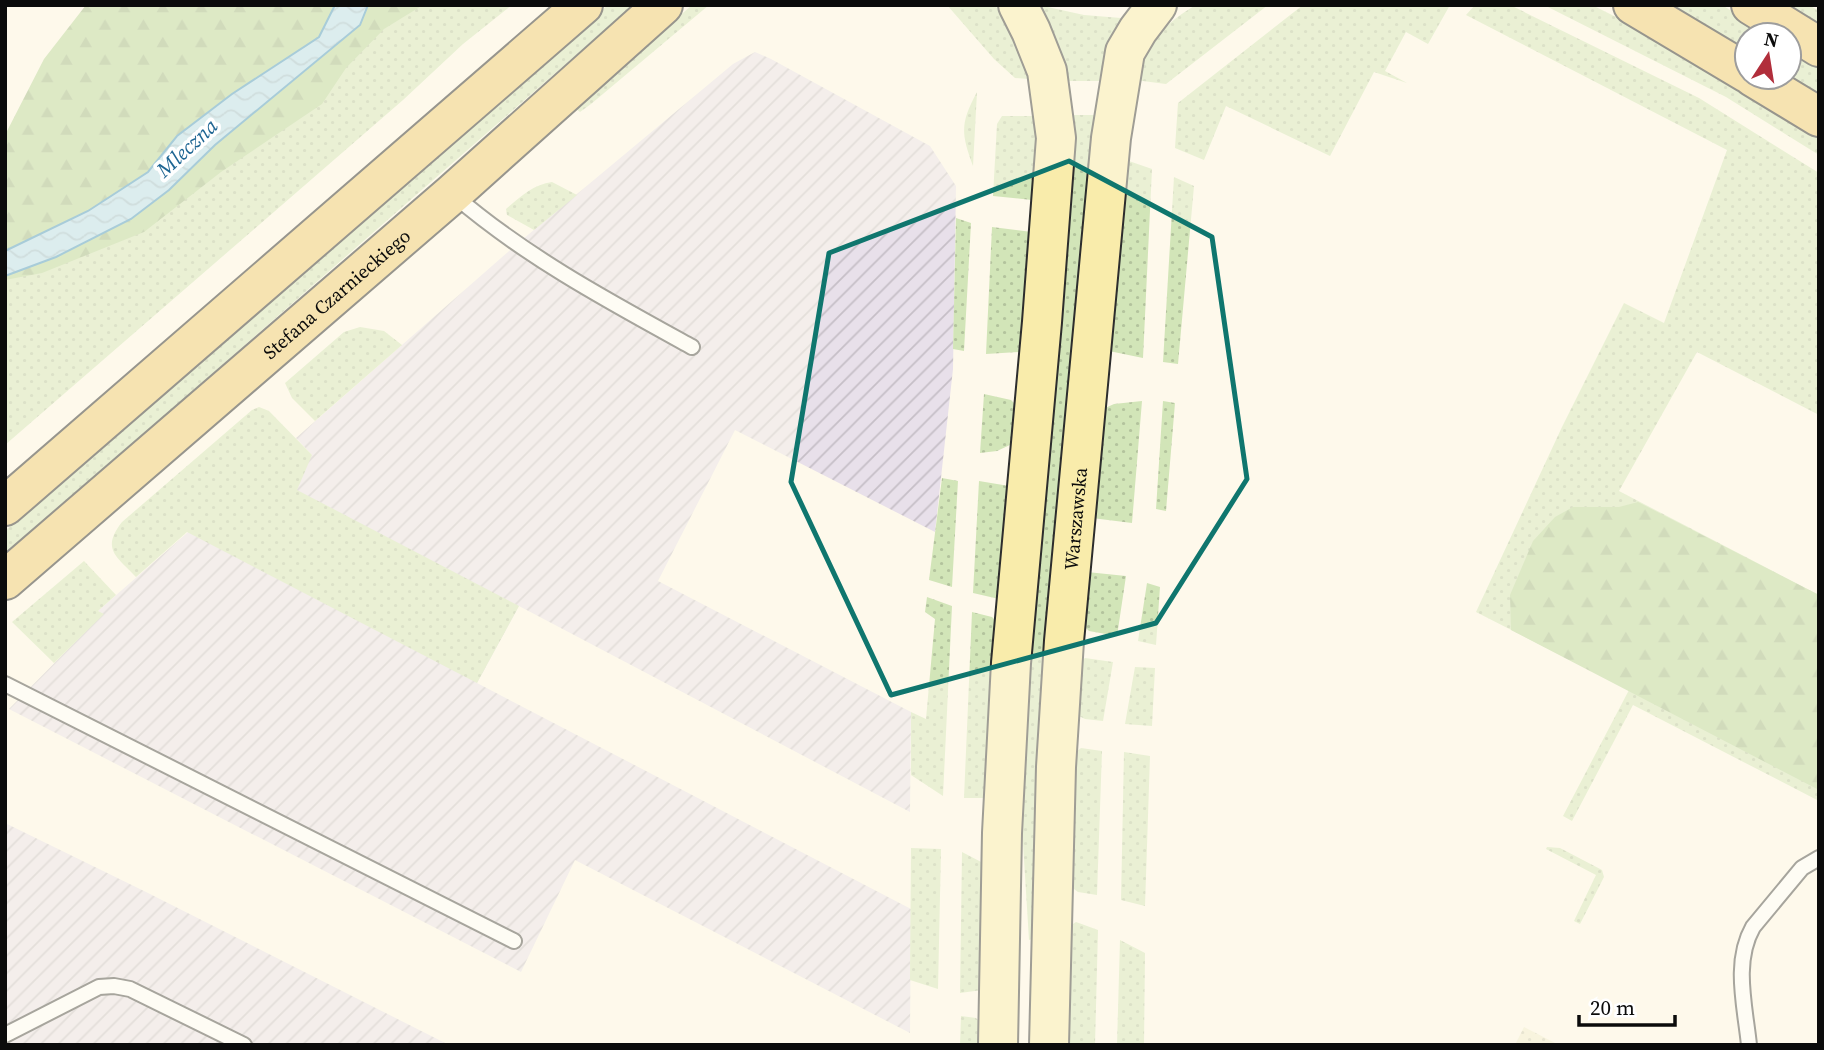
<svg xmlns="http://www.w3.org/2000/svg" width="1824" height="1050" viewBox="0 0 1824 1050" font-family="'Source Serif 4',serif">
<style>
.industrial{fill:url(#industrial-furrows)}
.farmland{fill:url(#farmland-dots)}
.grass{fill:url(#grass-dots)}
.forest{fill:url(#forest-firs)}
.water{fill:url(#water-waves);stroke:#4095c3;stroke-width:2}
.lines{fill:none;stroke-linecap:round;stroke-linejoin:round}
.lane-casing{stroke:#3e3e3e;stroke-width:18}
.secondary-casing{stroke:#2d2d2d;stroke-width:42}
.primary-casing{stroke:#1c1c1c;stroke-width:42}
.lane{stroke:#fff;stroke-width:14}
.secondary{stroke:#f9ecab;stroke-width:38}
.primary{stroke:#eec86b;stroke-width:38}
.marked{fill:none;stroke:#0f766e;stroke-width:5;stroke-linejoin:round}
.labels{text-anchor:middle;stroke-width:7;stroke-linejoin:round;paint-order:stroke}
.street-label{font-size:19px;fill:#0b0b0b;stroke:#fff}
.water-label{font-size:21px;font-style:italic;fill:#1f6693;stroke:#fff}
</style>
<defs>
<pattern id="industrial-furrows" width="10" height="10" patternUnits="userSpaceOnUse" patternTransform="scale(1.75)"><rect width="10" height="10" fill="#e8e0ea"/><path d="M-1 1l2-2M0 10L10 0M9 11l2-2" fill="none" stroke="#c6bfc7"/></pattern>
<pattern id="farmland-dots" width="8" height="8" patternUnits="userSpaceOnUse" patternTransform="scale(1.75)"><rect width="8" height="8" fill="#f1edce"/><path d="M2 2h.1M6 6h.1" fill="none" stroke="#cdcab0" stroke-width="1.8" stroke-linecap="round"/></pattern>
<pattern id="grass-dots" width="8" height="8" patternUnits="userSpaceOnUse" patternTransform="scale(1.75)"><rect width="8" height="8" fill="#d2e5b8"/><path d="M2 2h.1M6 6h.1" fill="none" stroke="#b3c39d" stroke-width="1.8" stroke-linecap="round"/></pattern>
<pattern id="forest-firs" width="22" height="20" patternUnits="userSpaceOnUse" patternTransform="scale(1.75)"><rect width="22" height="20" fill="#b6d498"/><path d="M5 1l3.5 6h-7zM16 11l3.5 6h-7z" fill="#9bb582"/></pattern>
<pattern id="water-waves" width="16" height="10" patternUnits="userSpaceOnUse" patternTransform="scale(1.75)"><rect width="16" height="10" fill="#b4ddf1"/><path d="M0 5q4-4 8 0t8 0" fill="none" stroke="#99bccd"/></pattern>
</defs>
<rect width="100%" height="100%" fill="#fef9eb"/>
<path class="industrial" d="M755,52L771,59L930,146L956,186L953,369L935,532L735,430L658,581L911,712L910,812L519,606L477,683L911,909L910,1033L575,860L521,972L9,709L103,614L98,611L259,470L312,455L296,438L517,244L733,64Z
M5,823L146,892L449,1045H5Z"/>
<path class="farmland" d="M1524,1027L1559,1045H1515Z"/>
<path class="grass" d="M368,5H512L463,44L403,100L5,445V276Z
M608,5H633L5,555V531Z
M692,5H709L591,104L580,112L575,108Z
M947,5H995L1010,28L1029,79L1015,78L994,59Z
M1196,5H1268L1166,84L1135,80C1144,46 1166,22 1196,5Z
M1303,5H1450L1428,44L1406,32L1385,71L1407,83L1374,72L1330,156L1226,106L1204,160L1175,148L1178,103Z
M1475,5H1510L1699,98L1819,173V415L1697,352L1619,491L1819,595V801L1633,705L1572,821L1563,816L1629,690L1476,612L1562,427L1624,303L1664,323L1727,150L1466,15Z
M1544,5H1592L1628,23L1819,137V155L1726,97Z
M1672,5H1722L1770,35H1747V49Z
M1787,5H1809L1819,11V25Z
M1043,6L1084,15L1121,18L1122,20L1106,51L1099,81H1067L1041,9Z
M1789,46L1819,65V94L1789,76Z
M977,92L973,166C961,133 960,124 977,92Z
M1073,115H1097L1035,938L1029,940L1022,827L1027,683L1073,159Z
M1002,116H1037L1038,136L1032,200L993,196L997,124Z
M1126,160L1152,169L1143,358L1109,351Z
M1174,177L1194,186L1178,364L1163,362Z
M552,182L577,195L534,230L507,215L506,209C520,197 534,184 552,182Z
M956,218L971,223L964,351L953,349Z
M992,227L1032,232L1019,352L986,354Z
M360,327L384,331L402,345L315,421L292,398L285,383L344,332Z
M984,394L1011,400L1015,404L1012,444L997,451L980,453Z
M1142,401L1132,523L1092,518L1103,409L1114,404Z
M1163,401L1175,403L1166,511L1156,509Z
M259,407L269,411L312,455L297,490L519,606L477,683L187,532L136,577C116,556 101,549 122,522L252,410Z
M942,478L958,481L952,587L929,580Z
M979,481L1009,486L999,599L973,593Z
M84,561L116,595L98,611L104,614L54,663L12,622Z
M1087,572L1126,576L1117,636L1089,631L1083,625Z
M1147,583L1160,587L1156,645L1138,641Z
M927,597L952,606L943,796L911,775V712L926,719L935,619L925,612Z
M972,612L992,617L998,623L987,798H964Z
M1085,658L1113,662L1103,721L1085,719L1077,715L1080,662Z
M1135,667L1155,668L1152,726L1125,724Z
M1081,748L1102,751L1097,895L1078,892L1070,886L1075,753Z
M1124,752L1150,756L1145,906L1121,900Z
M1547,847L1560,848L1602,870L1604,877L1580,924L1574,921L1596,875L1546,849Z
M911,848L941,849L938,989L910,980Z
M962,852L985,864L982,990L960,993Z
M1076,922L1098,930L1095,1045H1068L1070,926Z
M1120,940L1145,953L1144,1045H1117Z
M961,1016L976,1018L981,1023V1045H960Z"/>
<path class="forest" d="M86,5H423L384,29L346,68L322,104L221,172L144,232L42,273L5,280V135L44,59Z
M1638,502L1819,595V790L1511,630L1510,595L1533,541L1555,517L1573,507H1619Z"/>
<path class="water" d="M335,5H368L360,25L215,145L169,190L131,219L56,257L5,276V251L88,211L148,172L177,136L232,94L319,37Z"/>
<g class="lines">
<defs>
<path id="lane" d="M455,196C526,257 610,302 692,347
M5,684L514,941
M5,1035L99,987L114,986L130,989L244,1045
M1749,1045C1745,1006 1733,962 1753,927L1802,868L1819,858"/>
<g id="secondary">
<path d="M998,1045L1002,833L1011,663L1042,322L1056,138L1047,71L1031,31L1018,5"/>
<path id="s1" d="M1049,1045L1056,767L1064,641L1111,138L1125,52L1138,30L1157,5"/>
</g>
<g id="primary">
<path d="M1633,5L1747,73"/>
<path d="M1751,5L1819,47"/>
<path d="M1753,77L1819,117"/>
<path d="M5,506L583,5"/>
<path id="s2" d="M5,580L452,194L663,5"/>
</g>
</defs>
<use href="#lane" class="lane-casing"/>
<use href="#secondary" class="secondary-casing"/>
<use href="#primary" class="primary-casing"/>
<use href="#lane" class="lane"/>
<use href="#secondary" class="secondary"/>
<use href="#primary" class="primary"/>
</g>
<path d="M0 0H1824V1050H0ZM1069,161L1212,237L1247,479L1156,623L891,695L791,482L829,253Z" fill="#fef9eb" fill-opacity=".55" fill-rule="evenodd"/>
<path class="marked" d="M1069,161L1212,237L1247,479L1156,623L891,695L791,482L829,253Z"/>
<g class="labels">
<g class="street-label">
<text dy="7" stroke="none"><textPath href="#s2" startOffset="438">Stefana Czarnieckiego</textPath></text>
<text dy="7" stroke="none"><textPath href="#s1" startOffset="527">Warszawska</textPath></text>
</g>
<g class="water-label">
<text transform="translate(187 148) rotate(-43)" y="7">Mleczna</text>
</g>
</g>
<rect width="1824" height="1050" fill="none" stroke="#0b0b0b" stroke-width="14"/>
<g transform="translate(1768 56) rotate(12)"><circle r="33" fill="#ffffff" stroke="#9d9d9d" stroke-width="2"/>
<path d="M0-5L12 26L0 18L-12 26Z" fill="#b12e3b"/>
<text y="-10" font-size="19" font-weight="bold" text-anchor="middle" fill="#0b0b0b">N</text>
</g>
<path d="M1579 1015v10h96v-10" fill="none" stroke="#0b0b0b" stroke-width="3.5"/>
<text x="1590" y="1015" font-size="21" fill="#0b0b0b" stroke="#ffffff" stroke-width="5" paint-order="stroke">20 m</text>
</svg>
